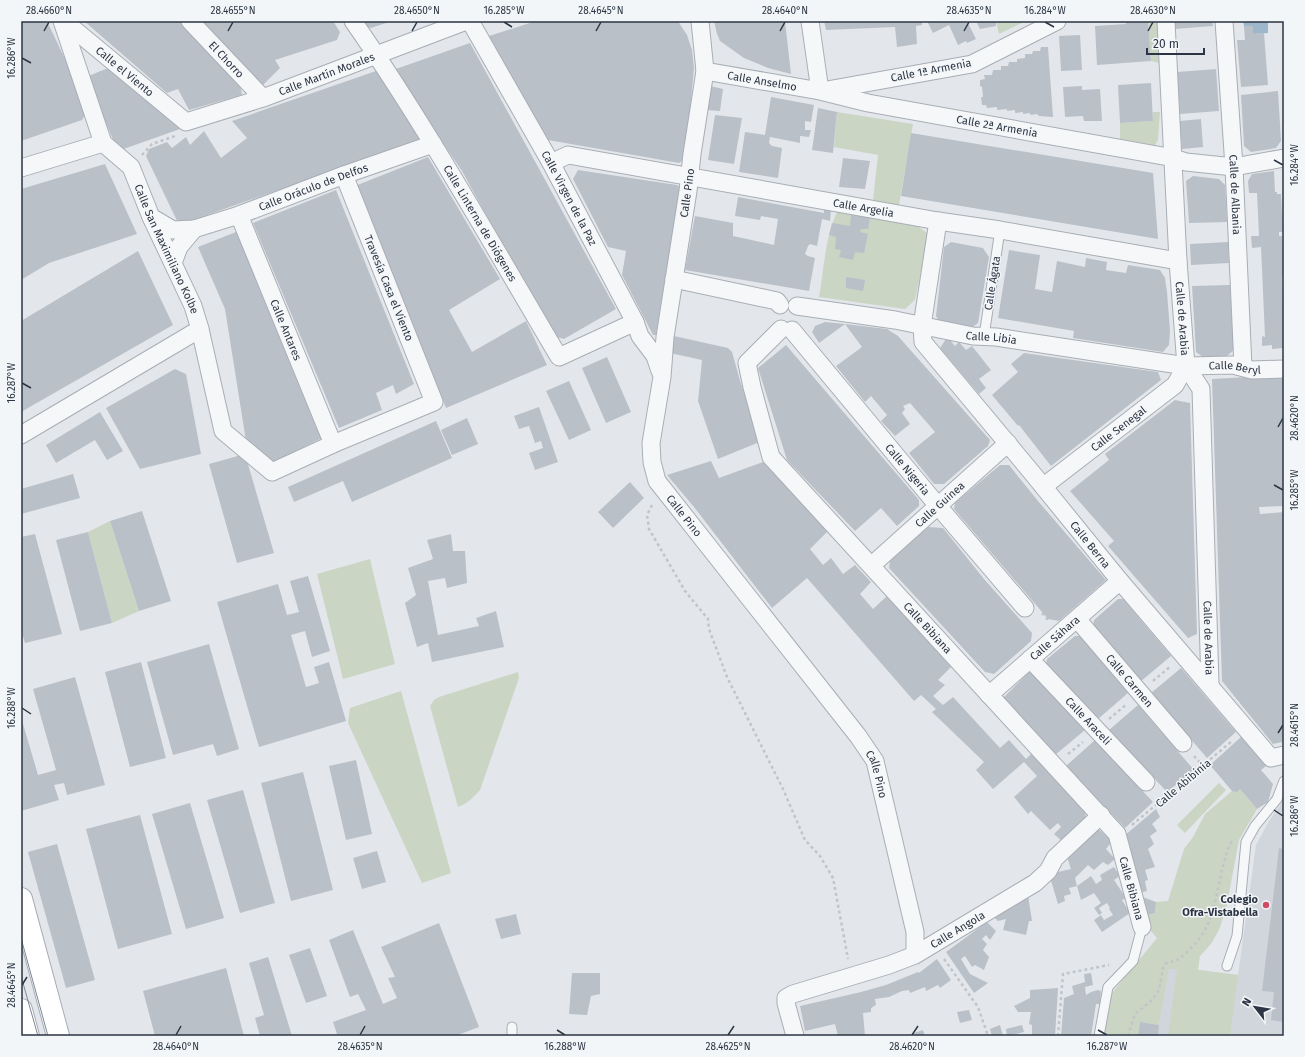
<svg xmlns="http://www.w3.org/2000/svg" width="1305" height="1057" viewBox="0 0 1305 1057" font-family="'Fira Sans',sans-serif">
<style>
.built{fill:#d1d6dd}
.green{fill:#cad5c4}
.water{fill:#9fb7ca}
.building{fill:#bac0c8}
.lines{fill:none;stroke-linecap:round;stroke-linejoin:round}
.lane-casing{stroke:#a8aeb5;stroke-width:11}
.street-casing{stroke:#a8aeb5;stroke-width:19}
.secondary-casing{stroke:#a8aeb5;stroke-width:24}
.path{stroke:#c1c5ca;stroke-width:2.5;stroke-dasharray:3 3;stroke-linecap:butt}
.lane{stroke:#f6f7f9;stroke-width:9}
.street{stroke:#f6f7f9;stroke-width:17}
.secondary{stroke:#fff;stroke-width:22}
.tram{stroke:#7d8795;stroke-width:1}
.ticks{fill:none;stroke:#2b3543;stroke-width:1.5}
.poi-dot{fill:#ce4b67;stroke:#f3f6f8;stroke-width:1.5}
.labels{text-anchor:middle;stroke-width:3;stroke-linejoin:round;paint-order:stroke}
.street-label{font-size:11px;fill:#2b3543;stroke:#f3f6f8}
.poi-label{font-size:11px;font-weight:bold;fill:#2b3543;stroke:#f3f6f8;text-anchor:end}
.neatline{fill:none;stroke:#2b3543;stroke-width:1.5}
.ticks-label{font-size:10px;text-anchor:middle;fill:#2b3543}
</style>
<rect width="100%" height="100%" fill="#e3e7eb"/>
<path class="built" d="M1283,801L1284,1036H1138L1140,1022L1159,1025L1169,966L1238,975L1256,845L1269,821Z"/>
<path class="green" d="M996,21H1026L999,34Z
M1148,21H1157L1159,63L1151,61Z
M837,112L913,124L899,205L873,200L878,155L834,147Z
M1153,112H1160L1158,140L1155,145L1120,139V123L1153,121Z
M837,212L916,225L927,233V243L915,300L905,309L819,297C824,269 825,238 837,212Z
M110,521L139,611L112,623L88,532Z
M370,559L395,664L343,679L317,574Z
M518,672L519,678L480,790C473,798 468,803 458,807L430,706L434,700L439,697Z
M401,691L451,873L422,883L348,723L350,708Z
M1219,783L1226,790L1185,833L1177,825Z
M1240,789L1257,809L1239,840L1226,909L1219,930L1211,944L1200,956L1198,970L1238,975L1230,1036H1168L1177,969H1169L1159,1025L1140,1022L1138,1036H1104L1112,993L1157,938L1146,925L1144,916L1155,913L1156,902L1168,901L1184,849L1193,837L1205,814L1232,791Z"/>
<path class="water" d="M1243,21H1268V33L1253,34V26H1244Z"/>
<path class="building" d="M21,21H47L83,97L85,115L82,120L21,141Z
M84,21H182L240,84L242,95L189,110L178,89L167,93Z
M199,21H333L340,32L337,40L275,60L280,68L262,86Z
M361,21H392L371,28L362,24Z
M536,21H678L687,35L692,50L694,68L691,100L693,101L682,161L679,163L548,140L489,36Z
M714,21H785L791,74L768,68L744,58L720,41L717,34Z
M824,21H922V25L916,26L917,44L897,47L895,27L826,30Z
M927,21H967L976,39L967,43L966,41L958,45L949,25L933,33Z
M976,21H996V26L980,29Z
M1125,21H1148L1151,61L1097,65L1095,26L1126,24Z
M1174,21H1212L1213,26L1175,29Z
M1244,26H1253V34L1264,33L1268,85L1241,87L1237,40H1245Z
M1080,35L1082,70L1061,71L1059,36Z
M470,43L616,309L564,339L553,336L462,171L393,70Z
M1041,47H1048L1053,117L1039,116L1037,114L1030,115V113L1023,114V112L1015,113V110L1007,111V109L997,110V107L987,108L986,105H982L981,97H983L982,87L980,86V80L985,79L984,75H992L993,70H1001V66H1008L1009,62H1017V59L1025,58V54H1032L1033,51H1040Z
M108,68L180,129L118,151L86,77Z
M1216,69L1219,111L1180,114L1177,72Z
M376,71L422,139L179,225L146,156L149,149L167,142L172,148L186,137L190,145L204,131L221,158L247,138L232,121Z
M1151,83L1153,121L1120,123L1118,85Z
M710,86L723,89L720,111L706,110Z
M1082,86V90L1100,89L1102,121H1084L1083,116L1065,117L1063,87Z
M1278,91L1281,141L1276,148L1251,152L1244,146L1241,95Z
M771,97L814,105L811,122L805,121V130H811L809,137L800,136V143L770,137L769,143L772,146L782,148L778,178L739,172L745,132L765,135Z
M818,108L837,112L833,153L812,150Z
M715,115L742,118L734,164L708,160Z
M1201,119L1203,147L1182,149L1180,121Z
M911,133L1153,173L1158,239L901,196Z
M428,157L500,279L449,310L472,352L526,321L547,365L446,408L355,186Z
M843,158L870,161L865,189L839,187Z
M105,164L137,234L49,263L21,280V189Z
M578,170L677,185L680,187L656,335H653L622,275L626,251L608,247L573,179Z
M1274,171L1275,192H1277V194H1281L1283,232H1279V236H1282L1284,266V275H1282L1284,348L1272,349V345L1262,346V336L1265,337L1261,247L1252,248L1251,236H1259L1257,193H1249L1248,181L1252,174Z
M1193,176L1219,179L1225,185L1227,222L1189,223L1186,181Z
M336,190L414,384L396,394L393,385L376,393L382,410L339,428L253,223Z
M738,197L824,213V209L831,210L830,221L822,219L817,246L810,244L808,246L805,254L808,256L815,258L809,291L685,270L695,216L733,223V236L774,245L778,219L761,216L760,220L735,216Z
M851,215L870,218L868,229H861L860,232L868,234L864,253L855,252L853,260L839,257L841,250L835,249L836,237L829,235L832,223L850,226Z
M241,230L324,437L273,462L246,441L225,309L198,247Z
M951,242L983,248L989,257L978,323L971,328L940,323L936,316L944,247Z
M1228,242L1229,263L1191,265L1190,244Z
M1009,250L1040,255L1035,289L1052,292L1057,261L1085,267L1086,258L1107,262L1106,270L1126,273L1128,265L1160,270L1165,278L1167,292L1170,331L1169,345L1163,352L1073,338L1074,331L998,318Z
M138,251L173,325L21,412V321Z
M846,277L865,280L863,291L846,288Z
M1230,285L1234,350L1227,356L1203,357L1196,352L1192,286Z
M825,322L845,324L887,329L898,336L990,440L988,446L944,484H934L909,453L935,432L910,403L903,406L905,409L902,413L910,424L895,436L881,421L887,415L871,396L865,402L836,366L862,347L845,324L819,343L812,332L815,326Z
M674,336L728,348L732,352L741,384L762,441L718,459L698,401L702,360L670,353Z
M946,339L950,340L955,346L959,342L966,350L972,346L991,370L979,379L986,388L979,394L940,348Z
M786,345L919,500V506L897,526L881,508L855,531L787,460L758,368Z
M1024,353L1158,372L1161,380L1051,466L1019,425L1018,426L992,395L1018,372L1011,364Z
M607,357L631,412L606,423L582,368Z
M175,369L186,374L201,454L140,469L106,408Z
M1284,375V506L1259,507L1260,514L1284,512V737L1282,742L1273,744L1222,681L1212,379Z
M569,381L591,430L569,440L546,391Z
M1175,400L1190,403L1197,634L1188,638L1108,546L1114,541L1070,491L1109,460L1105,454Z
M539,407L558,462L535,470L529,453L543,448L541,441L535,443L529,426L519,429L514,416Z
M100,412L123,451L107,460L95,440L56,463L46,445Z
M467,418L478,444L452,455L441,430Z
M436,421L452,458L352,502L343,481L294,502L288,487Z
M245,454L274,553L237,563L209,464Z
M711,461L719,478L763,462L828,531L810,549L823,565L831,558L843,574L855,565L871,582L860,594L873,609L887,596L951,667L938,680L945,685L933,696L943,705L953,697L1000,748L1009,740L1026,759L1032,753L1085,810L1086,821L1063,842L1054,834L1061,827L1058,823L1050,830L1031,811L1028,814L1014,797L1037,776L1024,762L993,789L976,770L984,762L932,712L936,709L921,695L914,701L807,578L772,608L694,507L667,475Z
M1000,465H1009L1038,501L1106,580L1059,621L1048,619L954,509L955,503Z
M73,474L80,498L21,514V489Z
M630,482L644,498L613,528L598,512Z
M142,511L171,601L139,611L110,521Z
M928,527L943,528L984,579L1032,633L1031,641L994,674L985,672L889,568L890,561Z
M88,532L112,623L80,631L56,540Z
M35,534L62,634L25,643L21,630V537Z
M451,534L453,551H465L467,583L447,588L445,578L428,581L438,635L479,626L476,618L496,611L504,647L432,662L428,643L417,647L405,603L416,595L408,568L433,559L427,540Z
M308,576L330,651L312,657L305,631L291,635L306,687L319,683L314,667L329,662L346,721L259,747L217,602L278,584L287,615L299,612L290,581Z
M1118,599H1123L1171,656L1140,682L1093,627L1094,620Z
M1075,636H1080L1128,693L1098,719L1046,664L1047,659Z
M209,644L239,749L217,756L213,744L173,755L147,662Z
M141,662L166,758L130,767L105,672Z
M1181,668L1236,732L1207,758L1151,693Z
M1030,671L1085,730L1055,755L1002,699Z
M75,677L105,785L67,795L64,783L54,785L59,800L21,811V717L38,775L56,770L33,689Z
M1138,705L1194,770L1167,792L1109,730Z
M1241,737L1266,766L1261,770L1273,784L1268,802L1257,809L1240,789L1237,792L1232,791L1210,765Z
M1095,740L1153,802L1125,828L1066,766Z
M356,760L372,834L346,840L329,766Z
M303,772L333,890L291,901L261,783Z
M243,790L275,903L240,913L207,800Z
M190,803L224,918L186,929L152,814Z
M1156,809L1160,817L1152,824L1157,831L1150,836L1154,844L1148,849L1155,867L1145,870L1148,880L1145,881L1147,891L1139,893L1124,836Z
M140,815L172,934L118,949L86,829Z
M1097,828L1112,841L1106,849L1115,859L1108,865L1103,862L1094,870L1088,865L1075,878L1077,886L1069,888L1071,894L1064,896L1065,901L1058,904L1049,874L1071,869L1067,857Z
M57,844L95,980L66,988L28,852Z
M1279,848L1284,849V1022L1271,1020L1274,992L1262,991Z
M377,851L386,882L362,889L353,858Z
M1114,867L1120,876L1114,880L1126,898L1122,900L1130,913L1102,932L1094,920L1101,915L1104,920L1113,915L1109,909L1110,908L1107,903L1099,908L1102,913L1099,915L1094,908L1101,903L1094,893L1081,900L1077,886L1091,876L1096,884L1102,880L1100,875Z
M1028,895L1032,921H1029L1026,935L1003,930L1006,919L998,921L994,917Z
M1140,896L1156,902L1155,913L1144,916Z
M516,914L521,934L501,939L495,919Z
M987,922L996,931L990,940L986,935L982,939L987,944L983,950L989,957L984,970L975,965L972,967L965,956L961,959L970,974L988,983L974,993L946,952Z
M439,923L479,1027L455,1036H330L337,1034L333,1022L366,1010L358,994L350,997L329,940L353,930L383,1004L397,998L388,978L395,977L381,947Z
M310,948L327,996L306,1003L289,955Z
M268,957L292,1036H260L255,1018L264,1015L249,963Z
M937,959L951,980L940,988L938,985L926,991L925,987L910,993L909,990L902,991L889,997L875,999L876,1005L871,1008V1012L863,1013L865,1036H838L835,1024L805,1031L800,1006L861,992L886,985L918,972L919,973Z
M226,968L244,1036H155L143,991Z
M572,973H600V994L591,996L587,1015L569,1014Z
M1091,973L1093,985L1085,987L1086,995L1091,992L1098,990L1101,991L1100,1004H1096L1091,1036H1061L1064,998L1074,994L1072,986L1085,982L1084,974Z
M1058,988L1055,1036H1032V1025L1029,1024L1031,1012H1018L1014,1006L1030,998V990Z
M969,1010L972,1020L960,1023L957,1012Z
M1140,1022L1159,1025L1158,1036H1138Z
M1000,1025L1003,1036H992L990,1029Z
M1022,1025L1024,1032L1007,1036L1006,1029Z
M923,1030L925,1036H915L914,1033Z"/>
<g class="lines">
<defs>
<path id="lane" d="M984,336L1000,230
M1227,966L1237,936L1246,842L1255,826L1277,799L1284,781
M512,1027V1036
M1099,1036L1108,987L1133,961L1142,927"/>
<g id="street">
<path id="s1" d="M62,21L103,143L131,167L151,217L193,306L200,329L223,431L272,472L333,444L434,402L344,175"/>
<path id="s2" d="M64,21L186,122L263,98L466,21"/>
<path id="s3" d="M190,21L263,98"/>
<path id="s4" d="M353,21C428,129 492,244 559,357L635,322"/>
<path id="s5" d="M470,21L551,163L635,322L640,336L655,356L660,371"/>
<path id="s6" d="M700,21L705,71L692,154L688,191L665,337L662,377L651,443L652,462L657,481L858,736L875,761L915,932V955"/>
<path d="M810,21L820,91"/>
<path id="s7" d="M1166,21L1178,261L1186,366L1201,389L1210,684"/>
<path id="s8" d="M1224,21L1234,167L1243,367"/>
<path id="s9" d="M705,71L820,91L868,103L1174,158L1186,162L1234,167L1284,158"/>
<path d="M827,90L972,64L1057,21"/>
<path id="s10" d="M551,163L568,155L938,221L1000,230L1178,261"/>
<path d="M21,168L103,143"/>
<path id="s11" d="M239,215L333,444"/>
<path id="s12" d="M151,217L173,230L194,229L239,215L344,175L433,144"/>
<path id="s13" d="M938,221L922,326L923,342L1033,474L1120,581L1271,758L1284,755"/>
<path d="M173,263L179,247L194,229"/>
<path d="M674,279L777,301L780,305"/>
<path id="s14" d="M797,306L895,320L973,336L996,337L1186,366L1233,365L1252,370L1284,369"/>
<path id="s15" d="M781,329L747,363L752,387L771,457L1117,834L1142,927"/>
<path id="s16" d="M792,330L938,506L1025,608"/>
<path d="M21,435L200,329"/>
<path id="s17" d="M1044,486L1175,385L1186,366"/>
<path id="s18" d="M872,565L1008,443"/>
<path id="s19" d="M1077,619L1183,743"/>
<path id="s20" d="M1030,659L1146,782"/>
<path id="s21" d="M989,695L1120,581"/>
<path id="s22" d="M795,1036L786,1003V998L793,994L889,965L915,955L1035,883L1048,871L1055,858L1101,815"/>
</g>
<path id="secondary" d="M21,899L58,1036
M21,1010L28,1036"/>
</defs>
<use href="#lane" class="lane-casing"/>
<use href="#street" class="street-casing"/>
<use href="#secondary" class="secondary-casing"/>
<path class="path" d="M142,155L152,144L175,136
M652,505L647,515L649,529L685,591L708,619L709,629L727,677L783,789L805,840L820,856L833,878L848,959
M1042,613L1049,621
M1153,681L1171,666
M1109,719L1127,704
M1068,754L1083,742
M1194,756L1203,766
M1132,825L1232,741
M944,959L978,1007L988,1036
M1058,1036L1063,974L1109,965
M1128,1036L1135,1014L1152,1000L1159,990L1163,968L1166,963C1179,961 1183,956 1192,947C1217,922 1215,891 1225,859C1227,853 1228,847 1232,841"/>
<use href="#lane" class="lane"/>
<use href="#street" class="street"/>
<use href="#secondary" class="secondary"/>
<path class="tram" d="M21,938L48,1036
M21,976L38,1036"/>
</g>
<path class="ticks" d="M504,22L512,27M1045,22L1054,27M44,31L49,22M228,31L233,22M412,31L417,22M596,31L601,22M780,31L785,22M964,31L969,22M1148,31L1153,22M22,58L31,63M1274,160L1283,165M22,383L31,388M1278,427L1283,418M1274,485L1283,490M22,708L31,714M1278,733L1283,725M1274,810L1283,816M22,985L27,977M557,1030L565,1035M1098,1030L1107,1035M176,1035L181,1026M360,1035L365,1026M728,1035L734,1026M912,1035L918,1026"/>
<circle class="poi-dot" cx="1266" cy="905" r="4"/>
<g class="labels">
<g class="street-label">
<text dy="4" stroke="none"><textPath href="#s3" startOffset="53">El Chorro</textPath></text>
<text transform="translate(931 70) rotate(-11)" y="4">Calle 1ª Armenia</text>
<text dy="4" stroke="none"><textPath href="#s2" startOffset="79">Calle el Viento</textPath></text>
<text dy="4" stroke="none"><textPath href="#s2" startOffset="307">Calle Martín Morales</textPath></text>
<text dy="4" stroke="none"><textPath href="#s9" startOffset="58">Calle Anselmo</textPath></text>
<text transform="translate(997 126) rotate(10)" y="4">Calle 2ª Armenia</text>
<text dy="4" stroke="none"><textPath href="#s12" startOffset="173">Calle Oráculo de Delfos</textPath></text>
<text transform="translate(687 193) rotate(-82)" y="4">Calle Pino</text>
<text dy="4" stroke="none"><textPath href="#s8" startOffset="174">Calle de Albania</textPath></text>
<text dy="4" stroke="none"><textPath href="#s5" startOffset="203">Calle Virgen de la Paz</textPath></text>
<text dy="4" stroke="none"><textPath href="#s10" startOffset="319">Calle Argelia</textPath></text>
<text dy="4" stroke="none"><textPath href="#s4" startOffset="239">Calle Linterna de Diógenes</textPath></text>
<text dy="4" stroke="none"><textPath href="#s1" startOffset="255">Calle San Maximiliano Kolbe</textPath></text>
<text transform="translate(992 283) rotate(-81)" y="4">Calle Ágata</text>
<text transform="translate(389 288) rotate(68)" y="4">Travesía Casa el Viento</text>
<text dy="4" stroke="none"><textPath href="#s7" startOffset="298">Calle de Arabia</textPath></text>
<text dy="4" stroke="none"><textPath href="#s11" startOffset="124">Calle Antares</textPath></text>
<text dy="4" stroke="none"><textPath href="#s14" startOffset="197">Calle Libia</textPath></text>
<text dy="4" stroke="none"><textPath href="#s14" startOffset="443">Calle Beryl</textPath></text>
<text dy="4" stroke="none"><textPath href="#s17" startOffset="94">Calle Senegal</textPath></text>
<text dy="4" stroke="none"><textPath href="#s16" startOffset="181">Calle Nigeria</textPath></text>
<text dy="4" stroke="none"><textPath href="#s18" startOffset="91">Calle Guinea</textPath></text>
<text dy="4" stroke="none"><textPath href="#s6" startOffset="509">Calle Pino</textPath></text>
<text dy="4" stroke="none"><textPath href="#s13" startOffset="385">Calle Berna</textPath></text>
<text dy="4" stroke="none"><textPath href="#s15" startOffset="377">Calle Bibiana</textPath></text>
<text dy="4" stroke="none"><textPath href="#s21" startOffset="87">Calle Sáhara</textPath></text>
<text dy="4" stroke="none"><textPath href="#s7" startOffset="622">Calle de Arabia</textPath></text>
<text dy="4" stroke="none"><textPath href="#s19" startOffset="81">Calle Carmen</textPath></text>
<text dy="4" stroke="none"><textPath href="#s20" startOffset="85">Calle Araceli</textPath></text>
<text dy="4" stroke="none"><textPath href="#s6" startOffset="833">Calle Pino</textPath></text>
<text transform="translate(1183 783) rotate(-40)" y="4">Calle Abibinia</text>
<text dy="4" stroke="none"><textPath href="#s15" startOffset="713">Calle Bibiana</textPath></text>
<text dy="4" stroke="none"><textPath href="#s22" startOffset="225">Calle Angola</textPath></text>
</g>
<g class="poi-label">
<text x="1258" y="903">Colegio<tspan x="1258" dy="13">Ofra-Vistabella</tspan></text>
</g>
</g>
<rect width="1305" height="1057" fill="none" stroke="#f3f6f8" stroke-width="44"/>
<g transform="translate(1255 1007) rotate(301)" stroke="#f3f6f8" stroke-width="3" paint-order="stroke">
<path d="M0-3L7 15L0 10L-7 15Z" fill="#2b3543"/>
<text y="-6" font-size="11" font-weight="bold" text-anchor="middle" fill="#2b3543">N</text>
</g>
<path d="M1147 48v6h57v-6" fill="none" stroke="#2b3543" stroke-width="2"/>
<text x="1153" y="48" font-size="12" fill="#2b3543" stroke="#f3f6f8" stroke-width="3" paint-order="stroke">20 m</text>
<rect x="22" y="22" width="1261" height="1013" class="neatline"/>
<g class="ticks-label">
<text x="49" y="14">28.4660°N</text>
<text x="233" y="14">28.4655°N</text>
<text x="417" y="14">28.4650°N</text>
<text x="504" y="14">16.285°W</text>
<text x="601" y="14">28.4645°N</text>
<text x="785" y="14">28.4640°N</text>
<text x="969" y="14">28.4635°N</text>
<text x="1045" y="14">16.284°W</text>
<text x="1153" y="14">28.4630°N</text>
<text transform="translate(11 58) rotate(-90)" y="4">16.286°W</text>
<text transform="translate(1294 165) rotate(-90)" y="4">16.284°W</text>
<text transform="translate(11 383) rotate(-90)" y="4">16.287°W</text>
<text transform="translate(1294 418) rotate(-90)" y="4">28.4620°N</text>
<text transform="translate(1294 490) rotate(-90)" y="4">16.285°W</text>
<text transform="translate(11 708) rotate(-90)" y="4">16.288°W</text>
<text transform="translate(1294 725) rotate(-90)" y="4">28.4615°N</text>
<text transform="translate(1294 816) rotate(-90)" y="4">16.286°W</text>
<text transform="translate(11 985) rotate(-90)" y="4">28.4645°N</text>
<text x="176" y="1050">28.4640°N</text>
<text x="360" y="1050">28.4635°N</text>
<text x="565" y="1050">16.288°W</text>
<text x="728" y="1050">28.4625°N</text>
<text x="912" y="1050">28.4620°N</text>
<text x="1107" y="1050">16.287°W</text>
</g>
</svg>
